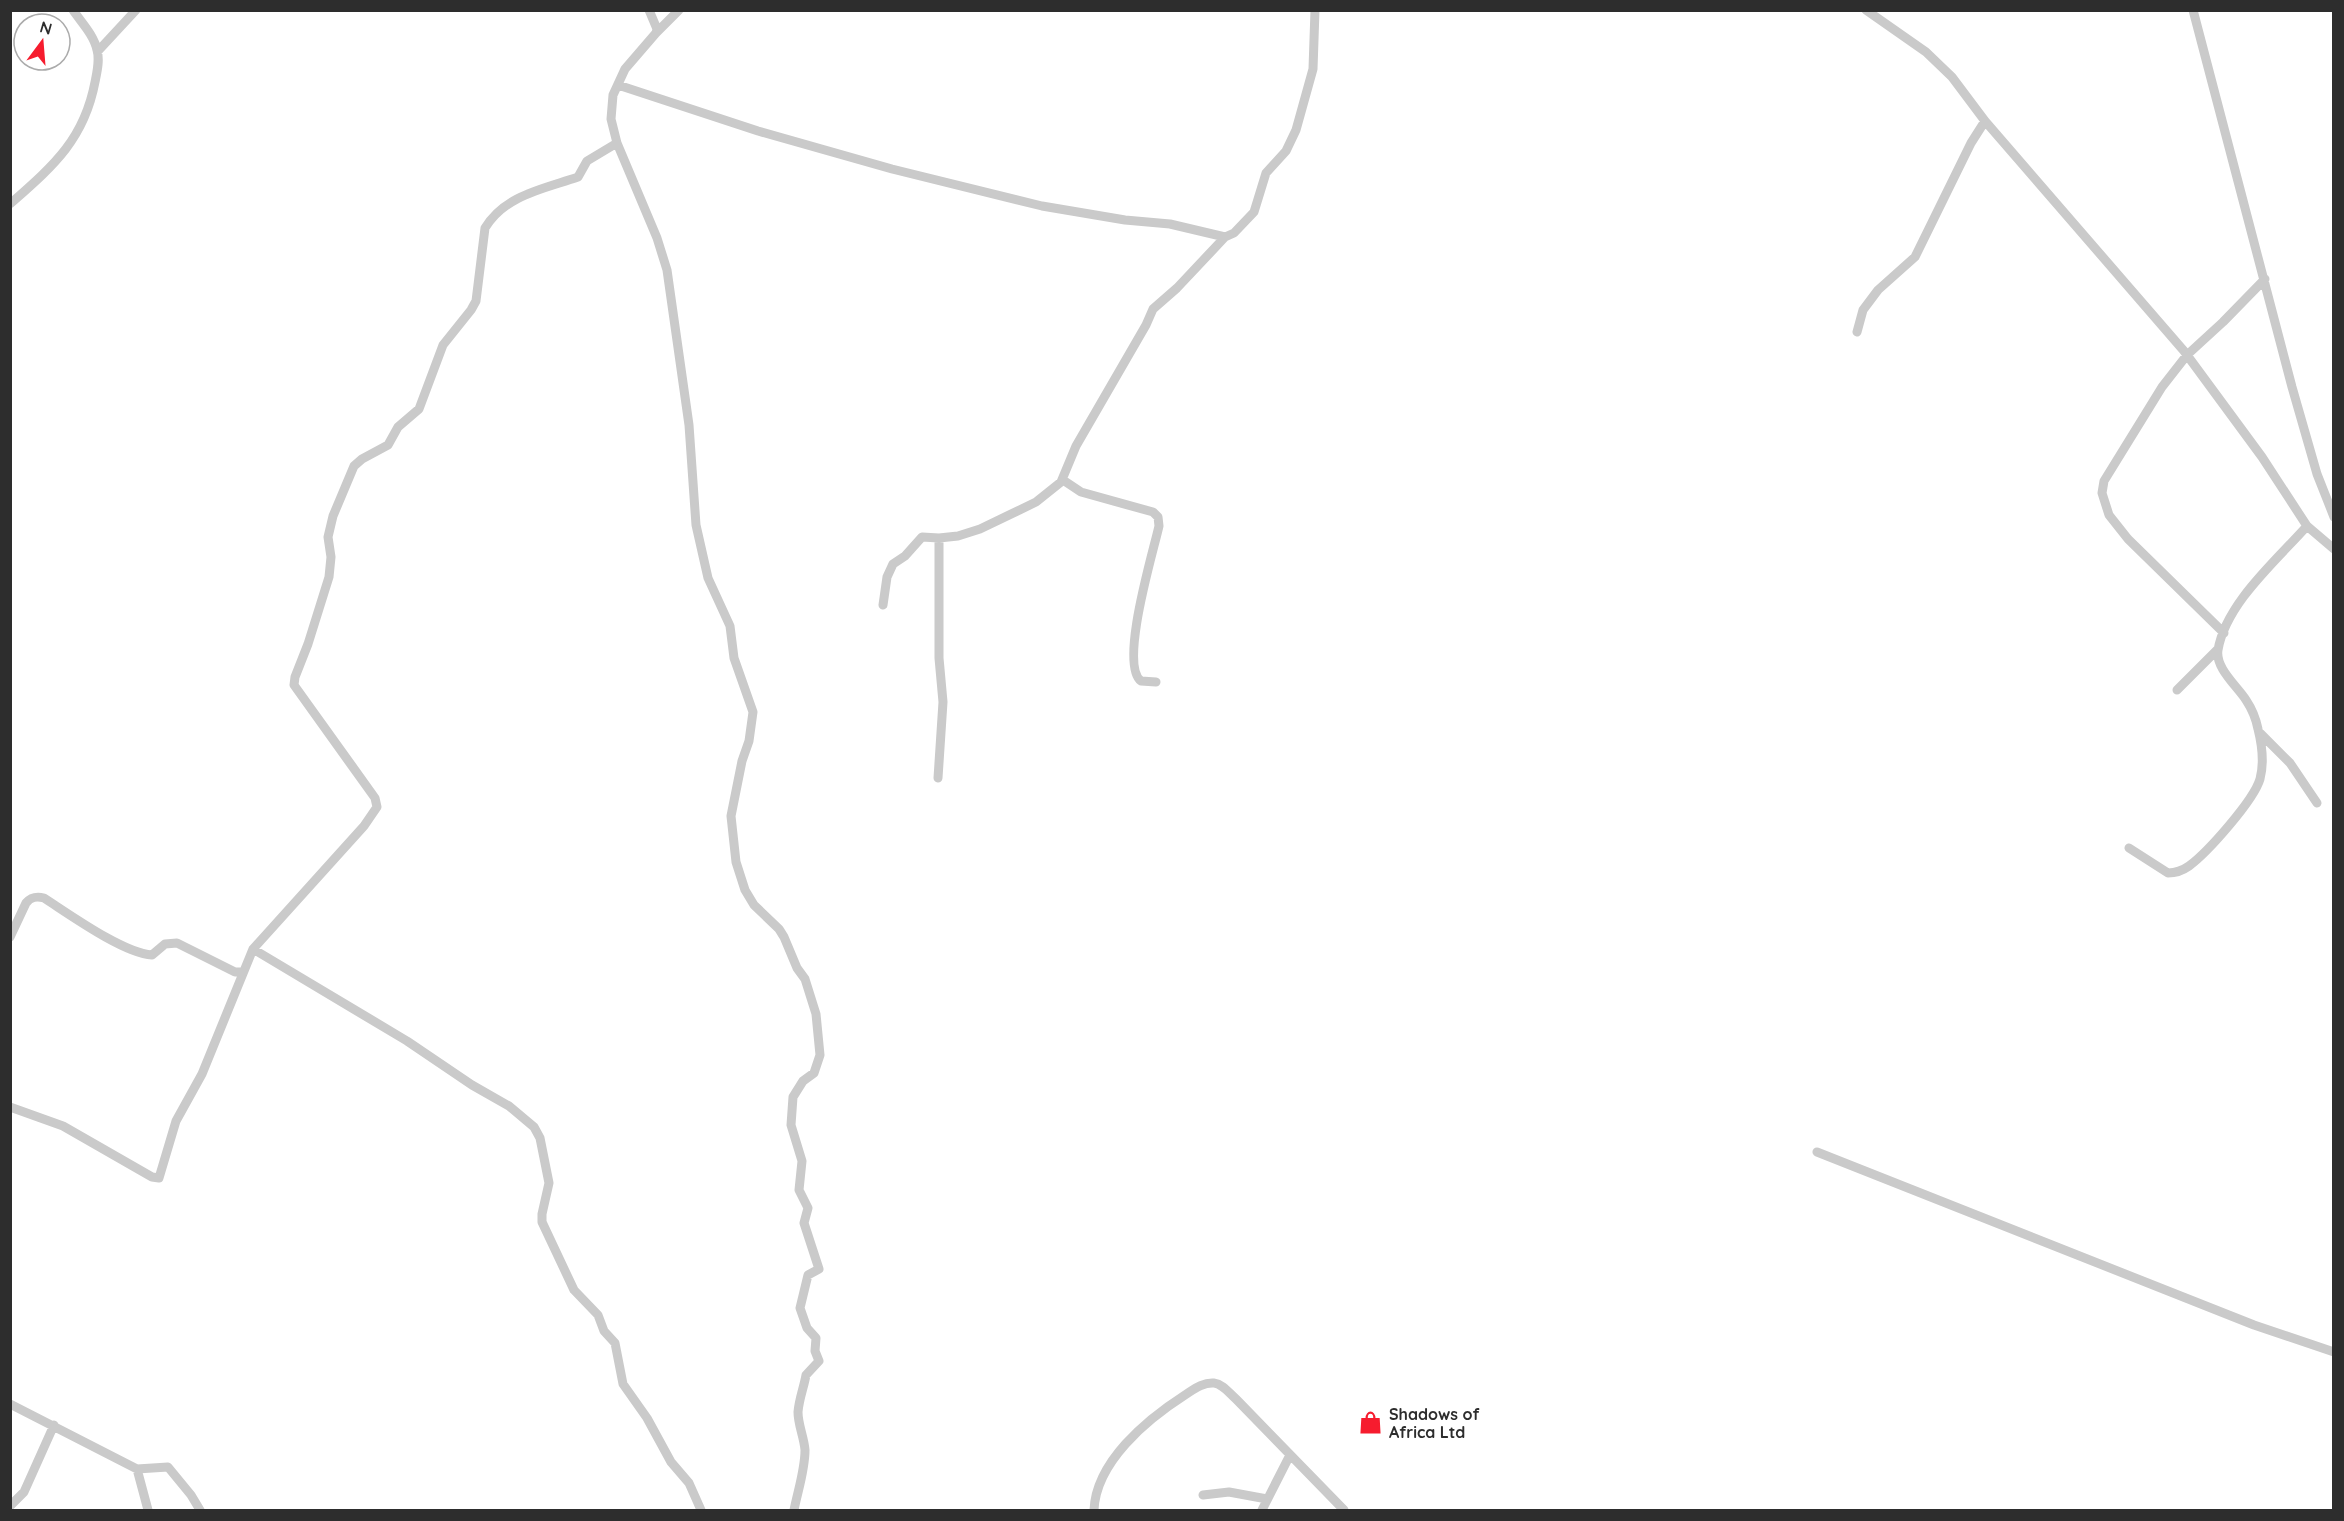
<svg xmlns="http://www.w3.org/2000/svg" width="2344" height="1521" viewBox="0 0 2344 1521" font-family="Quicksand,sans-serif">
<style>
.lines{fill:none;stroke-linecap:round;stroke-linejoin:round}
.minor{stroke:#cacaca;stroke-width:9}
.labels{text-anchor:middle;stroke-width:6;stroke-linejoin:round;paint-order:stroke}
.poi-label{font-size:16px;font-weight:bold;fill:#2d2d2d;stroke:#fff;text-anchor:start}
</style>
<rect width="100%" height="100%" fill="#fff"/>
<g class="lines">
<path class="minor" d="M649,10L657,29L656,33L625,69L613,95L611,119L617,143L657,238L667,270L689,425L696,525L708,578L730,626L734,658L753,712L749,741L742,761L731,816L736,862L745,890L754,905L779,929L784,937L797,968L805,979L816,1014L820,1055L814,1073L803,1081L793,1097L791,1125L802,1161L799,1190L808,1208L804,1223L819,1269L808,1275L800,1308L807,1328L816,1338L815,1351L819,1361L806,1375C804,1387 799,1399 798,1412C798,1425 804,1437 805,1450C805,1470 798,1490 794,1510
M1866,10L1926,52L1952,77L1985,121L2184,351L2262,457L2307,526L2334,549
M2193,10L2292,387L2317,474L2334,517
M656,33L679,10
M98,51L136,10
M618,85L758,131L892,169L1042,206L1125,220L1170,224L1225,237
M10,204C53,166 84,140 95,82C97,72 100,60 97,50C94,35 81,22 73,10
M1857,332L1863,310L1878,290L1915,257L1971,143L1985,121
M1063,480L1081,492L1153,512L1158,517L1159,526C1153,553 1119,664 1141,681L1156,682
M883,605L887,577L893,564L905,556L922,537L939,538L958,536L980,529L1036,502L1061,482L1076,446L1146,325L1153,309L1177,288L1225,237L1234,233L1254,212L1266,173L1286,151L1296,130L1313,69L1315,10
M2224,633L2128,539L2109,515L2102,493L2104,481L2162,387L2187,355L2223,322L2265,279
M2177,690L2217,650
M2259,732L2290,763L2317,803
M938,778L943,702L939,658V538
M2129,848L2168,873C2176,873 2182,871 2189,866C2208,852 2254,800 2260,779C2264,764 2262,745 2258,729C2256,719 2252,709 2246,700C2237,686 2215,668 2218,650C2226,603 2277,560 2307,526
M10,937L26,903C31,897 36,896 44,898C69,914 123,953 152,955L165,944L177,943L235,972H243
M253,949L407,1041L472,1085L509,1106L534,1127L540,1138L549,1183L542,1214V1222L574,1290L598,1315L604,1331L615,1343L623,1384L647,1418L671,1462L689,1483L701,1510
M10,1107L63,1126L152,1177L159,1178L176,1121L202,1074L253,949L364,826L377,807L375,798L294,685L295,677L308,644L329,577L331,557L328,537L333,516L354,466L362,459L388,445L398,427L419,409L443,345L471,310L476,301L485,228C505,195 543,189 578,177L587,161L617,143
M1817,1152L2254,1325L2334,1352
M10,1404L137,1469L168,1467L191,1495L200,1510
M137,1469L148,1510
M1203,1495L1229,1492L1267,1499
M10,1506L24,1492L54,1425
M1094,1510C1096,1462 1146,1420 1185,1395C1193,1390 1203,1382 1214,1383C1223,1384 1229,1393 1236,1399L1344,1510
M1262,1510L1290,1455"/>
</g>
<defs>
<symbol id="shop-bare" viewBox="-9 -9 18 18"><path d="M-5-2.5h2.3a2.7 3.5 0 0 1 5.4 0H5L5.5 6h-11ZM-1.5-2.5h3a1.5 2.3 0 0 0-3 0Z" fill="#f61c2e" stroke="#fff" stroke-width="2.5" paint-order="stroke"/></symbol>
</defs>
<g fill-rule="evenodd">
<use href="#shop-bare" x="1354" y="1406" width="33" height="33"/>
</g>
<g class="labels">
<g class="poi-label">
<text x="1389" y="1420">Shadows of<tspan x="1389" dy="18">Africa Ltd</tspan></text>
</g>
</g>
<rect width="2344" height="1521" fill="none" stroke="#2d2d2d" stroke-width="24"/>
<g transform="translate(42 42) rotate(16)"><circle r="28" fill="#ffffff" stroke="#ababab" stroke-width="1.5"/>
<path d="M0-4.5L10 22L0 15L-10 22Z" fill="#f61c2e"/>
<text y="-9" font-size="16" font-weight="bold" text-anchor="middle" fill="#2d2d2d">N</text>
</g>
</svg>
